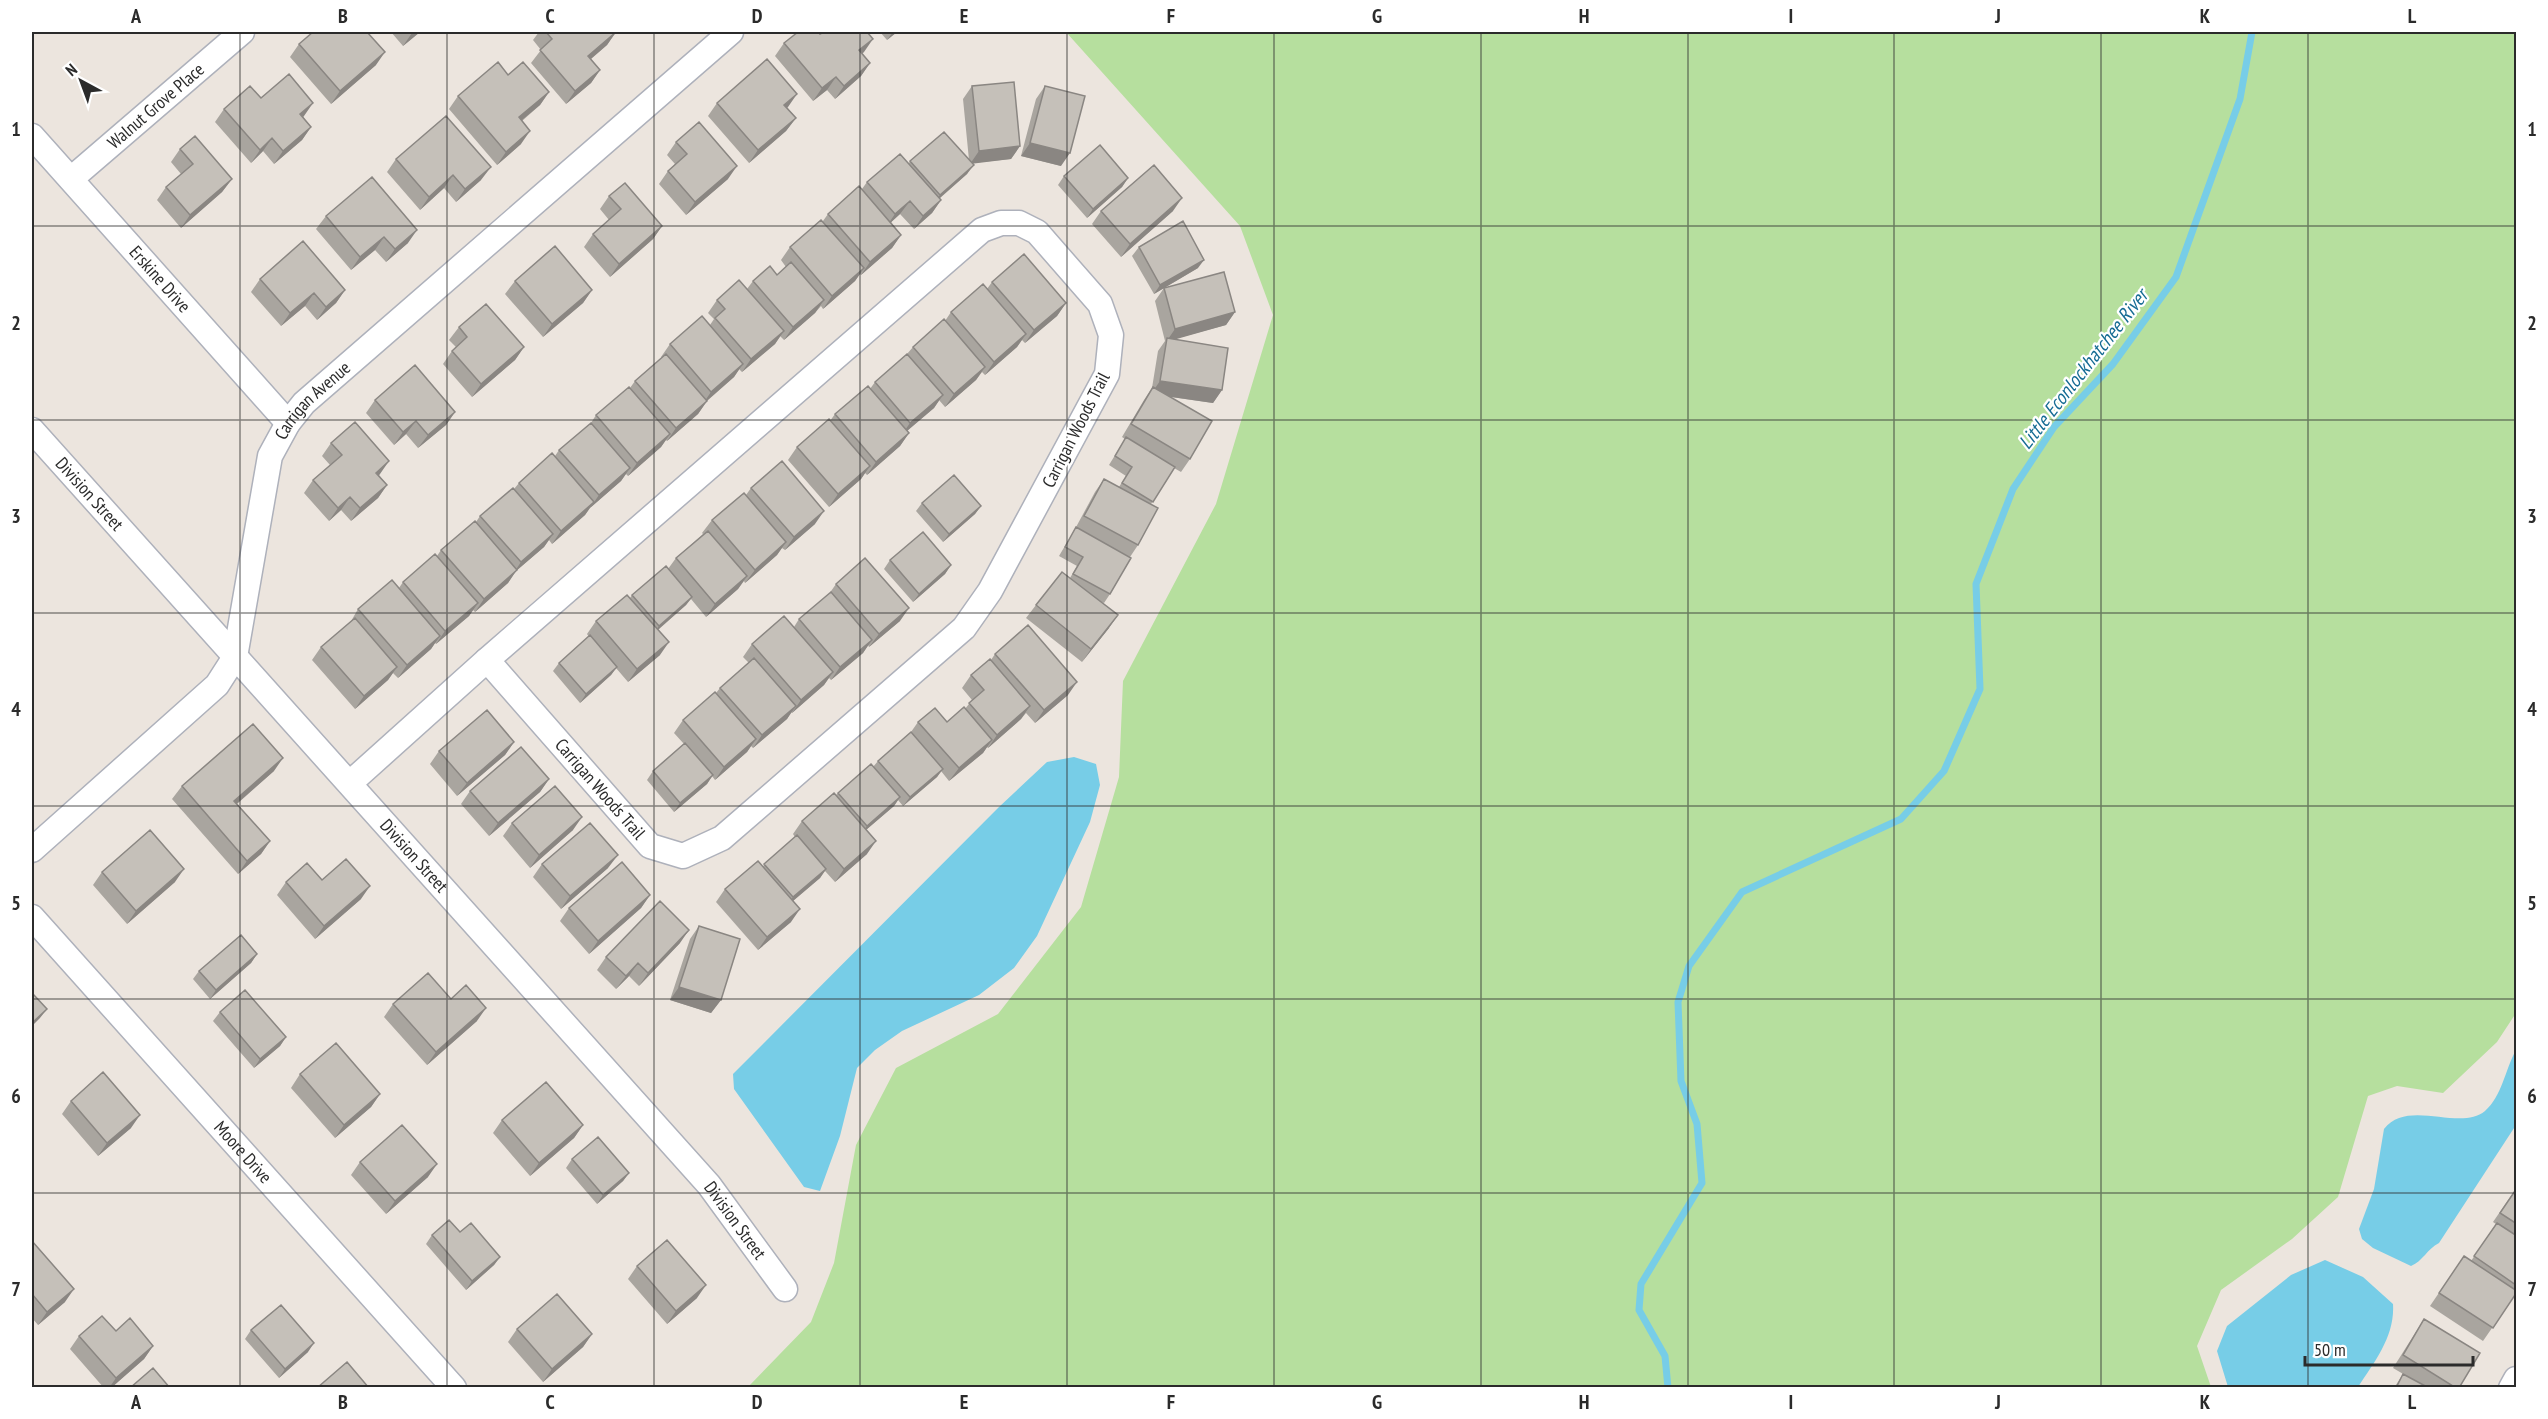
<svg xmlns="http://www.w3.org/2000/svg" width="2548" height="1419" viewBox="0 0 2548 1419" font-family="'PT Sans Narrow',sans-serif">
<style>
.green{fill:#b6df9e}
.water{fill:#77cde7}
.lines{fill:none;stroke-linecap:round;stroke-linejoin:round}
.stream{stroke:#77cde7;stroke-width:7}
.minor-casing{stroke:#aeb1bb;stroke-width:27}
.minor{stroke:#fff;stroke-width:24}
.wall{fill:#a9a59f}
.shaded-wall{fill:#8a8682}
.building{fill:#c5c0b9;stroke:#8a8682;stroke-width:1.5}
.grid{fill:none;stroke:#2b2b2b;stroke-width:1.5;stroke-opacity:0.55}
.labels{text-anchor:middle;stroke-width:4.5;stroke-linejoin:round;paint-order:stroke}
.street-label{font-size:18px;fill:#2b2b2b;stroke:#fff}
.water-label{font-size:20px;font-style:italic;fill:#166c94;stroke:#fff}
.neatline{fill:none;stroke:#2b2b2b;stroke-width:2}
.grid-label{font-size:20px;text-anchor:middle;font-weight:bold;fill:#2b2b2b}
</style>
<rect width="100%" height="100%" fill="#ece5de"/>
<path class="green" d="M1066,32H2516V1013L2497,1042L2443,1093L2397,1086L2368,1096L2338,1197L2292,1239L2221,1290L2197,1346L2211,1387H748L811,1322L834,1263L856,1145L896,1068L998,1014L1081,907L1119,777L1123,681L1216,504L1273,315L1240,226Z"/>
<path class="water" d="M1074,757L1096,764L1100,785L1090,822L1037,936L1014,968L979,995L902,1031L875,1050L857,1068L840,1136L820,1191L804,1187L734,1089L733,1074L999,807L1047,762Z
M2516,1050V1125L2439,1243C2427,1249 2423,1261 2411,1266L2373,1248L2362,1239L2359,1229L2374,1189L2384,1129C2408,1098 2460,1132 2485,1111C2502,1096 2505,1070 2516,1050Z
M2325,1260L2363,1277L2393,1304C2395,1336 2375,1361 2358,1387H2228L2217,1351L2227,1326L2291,1275Z"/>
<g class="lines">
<path class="stream" d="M1668,1388L1665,1356L1639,1310L1641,1284L1702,1183L1697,1124L1681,1081L1678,1002L1689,966L1742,892L1901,819L1944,771L1980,689L1976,584L2013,489L2054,427L2113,364L2176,277L2240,99L2252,32"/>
<defs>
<g id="minor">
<path id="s1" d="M32,136L288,423"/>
<path id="s2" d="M71,179L242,32"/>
<path d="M1001,223H1019L1037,232L1100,304L1111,335L1107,374L990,591L964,628L722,838L683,856L650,846L487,660L982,230Z"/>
<path id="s3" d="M32,430L709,1185L785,1289"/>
<path d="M350,783L487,660"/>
<path id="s4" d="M32,850L217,685L235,657L270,456L288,423L304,403L731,32"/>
<path id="s5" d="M32,917L454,1388"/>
<path d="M2511,1388L2516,1379"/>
</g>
</defs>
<use href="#minor" class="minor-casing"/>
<use href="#minor" class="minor"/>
</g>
<path class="wall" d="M391,32H420L403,46Z
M539,32H616L607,45L591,59L600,70L591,83L566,104L531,63L541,50L533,40Z
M880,32H897L887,40Z
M820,34L864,52L862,53L870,63L861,76L835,99L827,90L813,101L775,56L784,43Z
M299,44L376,65L331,104L290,57Z
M508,75L549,92L540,105L522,121L521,144L497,165L449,109L458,96Z
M972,86L1020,146L1011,159L972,163L967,174L939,199L941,200L932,213L914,229L900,214L891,222L901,235L892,248L861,275L860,274L855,281L823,309L821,306L815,313L784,340L780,336L775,344L742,372L739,369L734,377L707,401L698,414L667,441L666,440L661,447L628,476L626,474L621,481L590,508L585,515L552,544L549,540L544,547L516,571L508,583L475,612L473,610L469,616L436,644L435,643L431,649L398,678L393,673L388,680L355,709L312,660L321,647L350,623L358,609L399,588L403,582L437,556L441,550L476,522L480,516L514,489L519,483L555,456L559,450L591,423L596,415L630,388L635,381L662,358L661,357L670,344L710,325L714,319L708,313L717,300L747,289L753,281L777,275L786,267L781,260L790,247L823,221L828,214L862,189L867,182L909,163L910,161L969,160L963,99Z
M1045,86L1061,166L1021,156L1036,99Z
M261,98L304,116L303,117L311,127L302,140L274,164L263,151L251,163L215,122L224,109Z
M717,103L787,107L796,118L786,131L749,163L708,116Z
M676,142L728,179L686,215L659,184L668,171L675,164L667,155Z
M180,149L232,179L222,192L181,228L157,200L166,187L181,174L171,162Z
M396,159L481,180L456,202L444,188L420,210L387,172Z
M1064,176L1128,178L1122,187L1087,218L1058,185Z
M609,196L662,226L653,239L610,277L584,247L593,234L609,220L600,209Z
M1101,211H1173L1121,257L1092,224Z
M326,216L408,243L386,262L375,250L351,270L316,229Z
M1139,247L1198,268L1154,294L1132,256Z
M260,279L345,290L336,303L317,320L305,306L281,326L251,292Z
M515,281L592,290L583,303L543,337L505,294Z
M992,282L1066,303L1057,316L1025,343L1022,340L1017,347L985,375L982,372L976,380L945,407L939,400L934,408L907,431L909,433L900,446L867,475L865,473L861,479L829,507L788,460L797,447L830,421L835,414L870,389L875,382L907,354L913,347L945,321L951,312L987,289Z
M1164,288L1235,312L1226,325L1174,339L1222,390L1213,403L1171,397L1190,459L1181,472L1174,468L1151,504L1138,545L1130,557L1110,594L1104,603L1099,601L1109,628L1082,662L1026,618L1036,605L1070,578L1077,566L1059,556L1075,529L1095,492L1104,479L1119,487L1126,476L1109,465L1125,439L1122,437L1144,400L1152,388L1158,351L1165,341L1155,301Z
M459,327L524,347L515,360L472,397L443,364L452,351L456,347L449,340Z
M375,400L455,412L446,425L418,448L406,434L394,445L366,413Z
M331,443L380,474L379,475L387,485L378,498L351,521L341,510L329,521L304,493L313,480L330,465L322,456Z
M751,488L815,524L785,550L782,548L777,555L745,583L744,581L738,589L706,617L691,599L686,605L658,630L660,655L628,682L616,668L611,675L580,703L553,671L559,663L589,637L587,634L596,621L630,598L632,595L668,569L676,558L703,534L702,533L712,520L746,495Z
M922,503L981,506L975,514L943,542L916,511Z
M890,560L951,565L945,574L913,602L884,569Z
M836,584L900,621L869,647L868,645L863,653L831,680L829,678L824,685L792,713L791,712L787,719L753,748L751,746L747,752L715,780L712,776L707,784L674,812L647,780L653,771L684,744L674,733L683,720L716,693L720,688L749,663L743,657L752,644L794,627L799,619L829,594Z
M995,654L1068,695L1035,723L1026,713L1021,719L988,748L987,747L983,753L949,781L941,771L937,777L903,806L898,800L894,806L866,830L867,854L835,882L825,871L820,878L793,901L791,922L758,950L716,902L725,889L763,866L795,837L793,834L802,821L836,795L838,793L873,767L878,761L911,732L918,722H947L965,709L972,700L962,688L971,675L991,660Z
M514,742L505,755L457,796L430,764L439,751Z
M274,771L237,804L270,841L261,854L238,874L172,799L182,786Z
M549,779L540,792L489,836L461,804L470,791Z
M512,823L573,830L530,868L503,836Z
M542,864L608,868L561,909L533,877Z
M102,872L175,882L127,924L93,885Z
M322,880L361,899L315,939L277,895L286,882Z
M650,895L641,908L589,954L560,921L569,908Z
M699,926L721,1000L711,1013L670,1000L690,939Z
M680,943L639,986L629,976L616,989L597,970L606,957Z
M257,954L251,963L210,999L193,979L199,971Z
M451,999L477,1021L427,1065L384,1017L393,1004Z
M220,1012L286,1037L280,1046L254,1068L213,1021Z
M300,1074L380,1094L371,1107L335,1138L291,1088Z
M71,1101L131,1128L98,1156L62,1114Z
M502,1120L583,1125L574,1138L530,1176L493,1133Z
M572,1159L629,1173L623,1181L597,1204L566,1168Z
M360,1162L428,1177L386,1214L351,1175Z
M2517,1187V1285L2514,1289L2517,1292L2483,1341L2430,1306L2464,1256L2471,1261L2496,1224L2493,1222Z
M460,1232L500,1257L494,1265L466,1290L426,1244L432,1235Z
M32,1241L65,1302L38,1325L32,1318Z
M637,1266L697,1298L667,1324L628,1279Z
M2424,1319L2459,1388H2394L2403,1374L2410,1378L2393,1368Z
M517,1329L592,1334L583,1347L543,1382L508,1342Z
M251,1330L308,1352L279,1378L245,1339Z
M116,1331L153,1346L144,1359L111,1388H104L70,1349L79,1336Z"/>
<path class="shaded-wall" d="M414,32H420L403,46L412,33Z
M616,32L607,45L579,69L588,56Z
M893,32H897L887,40Z
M873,39L864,52L850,63L859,50Z
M385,52L376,65L331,104L340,91Z
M870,63L861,76L835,99L844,86Z
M600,70L591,83L566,104L575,91Z
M836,77L827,90L813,101L822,88Z
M549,92L540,105L510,130L519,117Z
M797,94L788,107L775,118L784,105Z
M313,103L304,116L291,127L300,114Z
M796,118L786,131L749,163L758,150Z
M311,127L302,140L274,164L283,151Z
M530,131L521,144L497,165L506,152Z
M272,138L263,151L251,163L260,150Z
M1030,143L1070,153L1061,166L1021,156Z
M1020,146L1011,159L970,164L979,151Z
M974,165L967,174L934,203L940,195Z
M737,166L728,179L686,215L695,202Z
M491,167L481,180L456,202L465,189Z
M453,175L444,188L420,210L429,197Z
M1128,178L1122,187L1087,218L1093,209Z
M232,179L222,192L181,228L190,215Z
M1182,198L1173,211L1121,257L1130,244Z
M941,200L932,213L914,229L923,216Z
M910,201L900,214L886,227L895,214Z
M662,226L653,239L610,277L619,264Z
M417,230L408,243L386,262L395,249Z
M901,235L892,248L861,275L870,262Z
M384,237L375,250L351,270L360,257Z
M1204,260L1198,268L1154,294L1160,285Z
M864,268L855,281L823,309L832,296Z
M345,290L336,303L317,320L326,307Z
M592,290L583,303L543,337L552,324Z
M314,293L305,306L281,326L290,313Z
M824,300L815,313L784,340L793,327Z
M1066,303L1057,316L1025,343L1034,330Z
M1235,312L1226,325L1166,342L1175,329Z
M784,331L775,344L742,372L751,359Z
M1026,334L1017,347L985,375L994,362Z
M524,347L515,360L472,397L481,384Z
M743,364L734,377L702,405L711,392Z
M985,367L976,380L945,407L954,394Z
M1160,381L1222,390L1213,403L1151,394Z
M943,395L934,408L901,436L910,423Z
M707,401L698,414L667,441L676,428Z
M455,412L446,425L418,448L428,435Z
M416,421L406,434L394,445L403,432Z
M909,433L900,446L867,475L876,462Z
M670,434L661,447L628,476L637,463Z
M389,461L380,474L367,486L376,473Z
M870,466L861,479L829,507L838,494Z
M630,468L621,481L590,508L599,495Z
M387,485L378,498L351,521L360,508Z
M350,497L341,510L329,521L338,508Z
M594,502L585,515L552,544L561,531Z
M981,506L975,514L943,542L949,534Z
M824,511L815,524L785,550L794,537Z
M553,534L544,547L516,571L508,583L475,612L484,599L513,574L521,562Z
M786,542L777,555L745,583L755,570Z
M951,565L945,574L913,602L919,594Z
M747,576L738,589L706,617L715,604Z
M692,597L686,605L653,634L659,626Z
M478,603L469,616L436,644L445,631Z
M909,608L900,621L869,647L879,634Z
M1118,615L1109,628L1082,662L1091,649Z
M440,636L431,649L398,678L407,665Z
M872,640L863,653L831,680L840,667Z
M669,642L660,655L628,682L637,669Z
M397,667L388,680L355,709L364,696Z
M617,667L611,675L580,703L586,694Z
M833,672L824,685L792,713L801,700Z
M1077,682L1068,695L1035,723L1044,710Z
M796,706L787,719L753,748L762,735Z
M1030,706L1021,719L988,748L997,735Z
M756,739L747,752L715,780L724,767Z
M992,740L983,753L949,781L959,768Z
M514,742L505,755L457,796L467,783Z
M283,758L274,771L225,814L234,801Z
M943,769L937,777L903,806L910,797Z
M713,775L707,784L674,812L680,803Z
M549,779L540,792L489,836L498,823Z
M900,797L894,806L860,835L867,826Z
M582,817L573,830L530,868L539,855Z
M270,841L261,854L238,874L247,861Z
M876,841L867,854L835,882L844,869Z
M618,855L608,868L561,909L570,896Z
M184,869L175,882L127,924L136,911Z
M826,869L820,878L787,906L793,897Z
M370,886L361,899L315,939L324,926Z
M650,895L641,908L589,954L598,941Z
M800,909L791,922L758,950L767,937Z
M689,930L680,943L639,986L648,973Z
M257,954L251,963L210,999L216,990Z
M638,963L629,976L616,989L626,976Z
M679,987L721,1000L711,1013L670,1000Z
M486,1008L477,1021L427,1065L436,1052Z
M47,1009L40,1018L32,1026V1023Z
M286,1037L280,1046L254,1068L260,1059Z
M380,1094L371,1107L335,1138L344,1125Z
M140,1115L131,1128L98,1156L107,1143Z
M583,1125L574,1138L530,1176L539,1163Z
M437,1164L428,1177L386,1214L395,1201Z
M629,1173L623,1181L597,1204L603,1195Z
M500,1257L494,1265L466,1290L472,1281Z
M706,1285L697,1298L667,1324L676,1311Z
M74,1289L65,1302L38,1325L47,1312Z
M592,1334L583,1347L543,1382L552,1369Z
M314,1343L308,1352L279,1378L285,1369Z
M153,1346L144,1359L111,1388H109L116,1378Z"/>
<path class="building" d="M313,32H367L385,52L340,91L299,44Z
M546,32H616L588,56L600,70L575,91L540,50L552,39Z
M798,32H818L820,34L824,32H867L873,39L859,50L870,63L844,86L836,77L822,88L784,43Z
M767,59L797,94L784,105L796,118L758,150L717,103Z
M498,62L508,75L523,62L549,92L519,117L530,131L506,152L458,96Z
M289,74L313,103L300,114L311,127L283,151L272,138L260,150L224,109L250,86L261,98Z
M1014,82L1020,146L979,151L972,86Z
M1045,86L1085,96L1070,153L1030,143Z
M446,116L491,167L465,189L453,175L429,197L396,159Z
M699,122L737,166L695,202L668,171L687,154L676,142Z
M944,132L974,165L940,195L910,161Z
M195,136L232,179L190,215L166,187L193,164L180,149Z
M1100,145L1128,178L1093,209L1064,176Z
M900,154L941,200L923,216L910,201L895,214L867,182Z
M1154,165L1182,198L1130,244L1101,211Z
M372,177L417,230L395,249L384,237L360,257L326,216Z
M625,183L662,226L619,264L593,234L621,209L609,196Z
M859,186L901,235L870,262L828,214Z
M821,220L864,268L832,296L790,247Z
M1183,221L1204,260L1160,285L1139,247Z
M303,241L345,290L326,307L314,293L290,313L260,279Z
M555,246L592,290L552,324L515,281Z
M1024,254L1066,303L1034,330L992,282Z
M791,262L824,300L793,327L753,281L770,266L777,275Z
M1224,272L1235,312L1175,329L1164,288Z
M739,280L784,331L751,359L715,318L725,309L717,300Z
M983,284L1026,334L994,362L951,312Z
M486,304L524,347L481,384L452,351L467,337L459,327Z
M702,316L743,364L711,392L670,344Z
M944,319L985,367L954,394L913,347Z
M1167,338L1228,348L1222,390L1160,381Z
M666,354L707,401L676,428L635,381Z
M907,354L943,395L910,423L875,382Z
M415,365L455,412L428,435L416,421L403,432L375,400Z
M868,386L909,433L876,462L835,414Z
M629,387L670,434L637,463L596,415Z
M1153,387L1212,421L1190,459L1131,424Z
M829,419L870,466L838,494L797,447Z
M355,422L389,461L376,473L387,485L360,508L350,497L338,508L313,480L342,455L331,443Z
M591,423L630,468L599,495L559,450Z
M1126,437L1175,467L1153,502L1122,483L1132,467L1115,456Z
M552,453L594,502L561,531L519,483Z
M782,461L824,511L794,537L751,488Z
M954,475L981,506L949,534L922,503Z
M1104,479L1158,508L1138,545L1084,516Z
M513,488L553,534L521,562L480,516Z
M744,493L786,542L755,570L712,520Z
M475,521L517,570L484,599L441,550Z
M1076,527L1131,558L1110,594L1073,574L1083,557L1065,547Z
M708,531L747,576L715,604L676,558Z
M923,532L951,565L919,594L890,560Z
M435,554L478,603L445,631L403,582Z
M865,558L909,608L879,634L836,584Z
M666,566L692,597L659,626L632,595Z
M1062,572L1118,615L1091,649L1036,605Z
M392,580L440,636L407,665L358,609Z
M831,592L872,640L840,667L799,619Z
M627,595L669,642L637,669L596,621Z
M784,616L833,672L801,700L752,644Z
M355,618L397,667L364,696L321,647Z
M1028,625L1077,682L1044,710L995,654Z
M590,635L617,667L586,694L559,663Z
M754,658L796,706L762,735L720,688Z
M990,659L1030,706L997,735L969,703L984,690L971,675Z
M715,692L756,739L724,767L683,720Z
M964,707L992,740L959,768L918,722L935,708L947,722Z
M487,710L514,742L467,783L439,751Z
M253,724L283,758L234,801L270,841L247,861L182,786Z
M911,732L943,769L910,797L878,761Z
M685,743L713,775L680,803L653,771Z
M521,747L549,779L498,823L470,791Z
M871,764L900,797L867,826L838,793Z
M555,786L582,817L539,855L512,823Z
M834,793L876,841L844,869L802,821Z
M590,823L618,855L570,896L542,864Z
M150,830L184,869L136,911L102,872Z
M797,835L826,869L793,897L764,864Z
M346,859L370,886L324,926L286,882L307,863L322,880Z
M758,861L800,909L767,937L725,889Z
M622,862L650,895L598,941L569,908Z
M660,901L689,930L648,973L638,963L626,976L606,957Z
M699,926L740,939L721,1000L679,987Z
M241,935L257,954L216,990L199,971Z
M428,973L451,999L466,985L486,1008L436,1052L393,1004Z
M245,990L286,1037L260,1059L220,1012Z
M33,994L47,1009L32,1023V995Z
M336,1043L380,1094L344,1125L300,1074Z
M103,1072L140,1115L107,1143L71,1101Z
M546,1082L583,1125L539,1163L502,1120Z
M402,1125L437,1164L395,1201L360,1162Z
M598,1137L629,1173L603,1195L572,1159Z
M2517,1188V1224L2500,1213Z
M449,1220L460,1232L471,1223L500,1257L472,1281L432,1235Z
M2497,1223L2517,1236L2516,1285L2474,1256Z
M667,1240L706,1285L676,1311L637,1266Z
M32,1241L74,1289L47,1312L32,1294Z
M2464,1256L2517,1291V1292L2493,1328L2439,1293Z
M557,1294L592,1334L552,1369L517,1329Z
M281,1305L314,1343L285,1369L251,1330Z
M102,1316L116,1331L130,1318L153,1346L116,1378L79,1336Z
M2424,1319L2480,1353L2459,1388H2456L2403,1355Z
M347,1362L369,1388H317Z
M153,1368L170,1388H130Z
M2403,1374L2429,1388H2396Z"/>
<path class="grid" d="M240,32V1388M447,32V1388M654,32V1388M860,32V1388M1067,32V1388M1274,32V1388M1481,32V1388M1688,32V1388M1894,32V1388M2101,32V1388M2308,32V1388M32,226H2516M32,420H2516M32,613H2516M32,806H2516M32,999H2516M32,1193H2516"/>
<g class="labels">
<g class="street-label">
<text dy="6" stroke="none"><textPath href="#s2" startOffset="112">Walnut Grove Place</textPath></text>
<text dy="6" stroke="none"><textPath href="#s1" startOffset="192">Erskine Drive</textPath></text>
<text dy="6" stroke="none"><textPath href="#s4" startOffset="556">Carrigan Avenue</textPath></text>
<text transform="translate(1076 430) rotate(-63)" y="6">Carrigan Woods Trail</text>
<text dy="6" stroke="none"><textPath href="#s3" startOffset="86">Division Street</textPath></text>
<text transform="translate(600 789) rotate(49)" y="6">Carrigan Woods Trail</text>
<text dy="6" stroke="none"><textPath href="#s3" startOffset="572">Division Street</textPath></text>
<text dy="6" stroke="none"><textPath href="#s5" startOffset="316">Moore Drive</textPath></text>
<text dy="6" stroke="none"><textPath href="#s3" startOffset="1058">Division Street</textPath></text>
</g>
<g class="water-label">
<text transform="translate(2083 369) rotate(-52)" y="7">Little Econlockhatchee River</text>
</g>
</g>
<rect width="2548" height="1419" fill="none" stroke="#ffffff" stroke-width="66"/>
<g transform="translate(81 81) rotate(319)" stroke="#ffffff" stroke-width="4.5" paint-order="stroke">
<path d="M0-4.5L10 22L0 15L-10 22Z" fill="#2b2b2b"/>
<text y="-9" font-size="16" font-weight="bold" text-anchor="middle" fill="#2b2b2b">N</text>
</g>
<path d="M2305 1356v9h168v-9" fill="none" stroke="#2b2b2b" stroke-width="3"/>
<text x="2314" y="1356" font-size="18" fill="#2b2b2b" stroke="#ffffff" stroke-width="4.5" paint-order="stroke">50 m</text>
<rect x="33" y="33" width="2482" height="1353" class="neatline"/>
<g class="grid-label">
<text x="136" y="23">A</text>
<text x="343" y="23">B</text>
<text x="550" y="23">C</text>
<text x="757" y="23">D</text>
<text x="964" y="23">E</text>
<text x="1171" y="23">F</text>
<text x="1377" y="23">G</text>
<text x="1584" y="23">H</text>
<text x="1791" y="23">I</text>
<text x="1998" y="23">J</text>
<text x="2205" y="23">K</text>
<text x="2412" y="23">L</text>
<text x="16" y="136">1</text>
<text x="2532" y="136">1</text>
<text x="16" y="330">2</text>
<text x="2532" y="330">2</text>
<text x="16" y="523">3</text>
<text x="2532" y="523">3</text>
<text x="16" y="716">4</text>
<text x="2532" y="716">4</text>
<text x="16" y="910">5</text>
<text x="2532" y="910">5</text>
<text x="16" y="1103">6</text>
<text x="2532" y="1103">6</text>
<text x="16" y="1296">7</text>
<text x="2532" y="1296">7</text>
<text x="136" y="1409">A</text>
<text x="343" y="1409">B</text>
<text x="550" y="1409">C</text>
<text x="757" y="1409">D</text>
<text x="964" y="1409">E</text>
<text x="1171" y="1409">F</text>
<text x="1377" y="1409">G</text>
<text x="1584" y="1409">H</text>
<text x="1791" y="1409">I</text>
<text x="1998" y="1409">J</text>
<text x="2205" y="1409">K</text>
<text x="2412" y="1409">L</text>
</g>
</svg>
